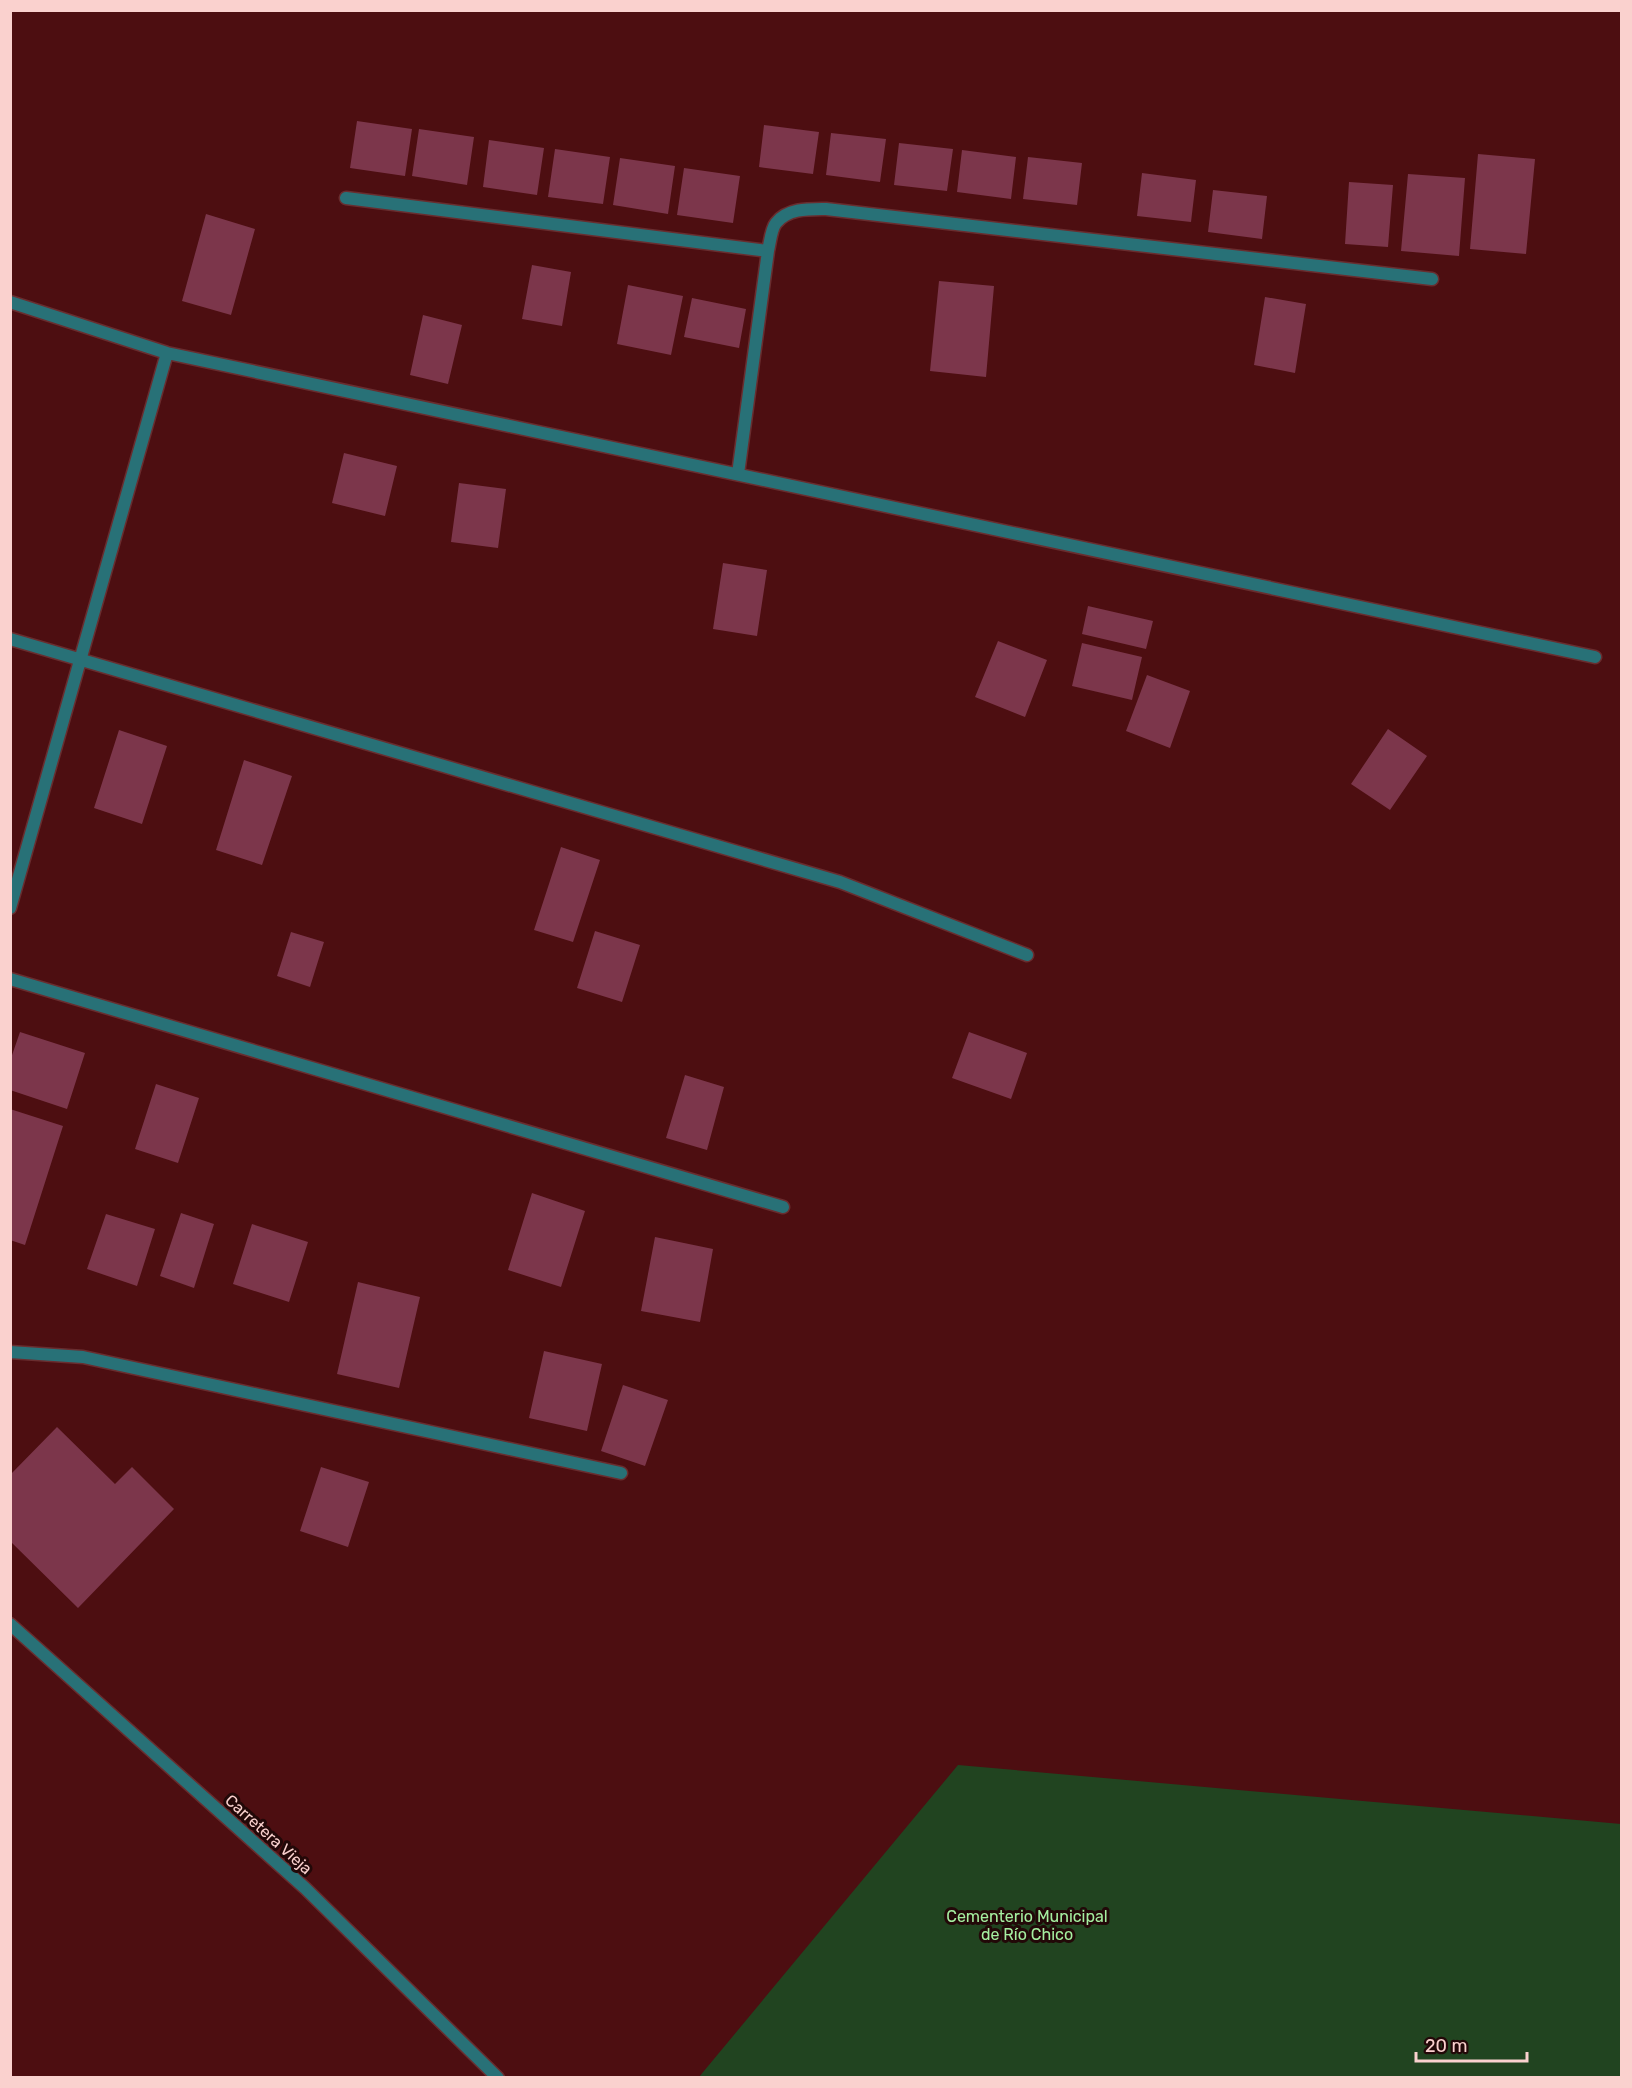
<svg xmlns="http://www.w3.org/2000/svg" width="1632" height="2088" viewBox="0 0 1632 2088" font-family="Rubik,sans-serif">
<style>
.green{fill:#214420}
.building{fill:#7c364b}
.lines{fill:none;stroke-linecap:round;stroke-linejoin:round}
.minor-casing{stroke:#692d2f;stroke-width:15}
.minor{stroke:#287177;stroke-width:12}
.labels{text-anchor:middle;stroke-width:6;stroke-linejoin:round;paint-order:stroke}
.street-label{font-size:16px;fill:#fad1ce;stroke:#220808}
.park-label{font-size:16px;fill:#a5efa0;stroke:#220808}
</style>
<rect width="100%" height="100%" fill="#4d0e11"/>
<path class="green" d="M958,1765L1621,1824V2077H699Z"/>
<path class="building" d="M357,121L412,129L405,176L350,168Z
M764,125L819,132L813,174L759,167Z
M419,129L474,137L467,185L412,176Z
M831,133L886,139L880,182L826,175Z
M489,140L544,148L537,195L483,187Z
M899,143L953,149L947,191L894,185Z
M555,149L610,157L603,204L548,197Z
M962,150L1016,157L1011,199L957,192Z
M1478,154L1535,159L1526,254L1470,249Z
M1028,157L1082,163L1077,205L1023,199Z
M620,158L675,166L668,214L613,205Z
M684,168L740,176L733,223L677,215Z
M1142,173L1196,180L1191,222L1137,216Z
M1408,174L1465,178L1459,256L1401,251Z
M1349,182L1393,185L1388,247L1345,244Z
M1213,190L1267,196L1262,239L1208,232Z
M206,214L255,229L231,315L182,301Z
M532,265L571,272L562,326L522,319Z
M939,281L994,286L986,377L930,371Z
M628,285L683,296L671,355L617,344Z
M1265,297L1306,304L1295,373L1254,365Z
M692,298L746,309L739,348L684,337Z
M423,315L462,325L448,384L410,375Z
M344,453L397,466L385,516L332,503Z
M459,483L506,489L498,548L451,542Z
M723,563L767,570L757,636L713,629Z
M1088,606L1153,621L1146,649L1082,634Z
M998,641L1047,660L1025,717L975,697Z
M1082,643L1142,657L1132,700L1072,686Z
M1147,675L1190,691L1170,748L1126,731Z
M1388,729L1427,756L1390,810L1351,784Z
M119,730L167,746L142,824L94,808Z
M244,760L292,776L262,865L216,850Z
M561,847L600,860L573,942L534,930Z
M595,931L640,945L622,1002L577,988Z
M291,932L324,942L310,987L277,976Z
M20,1032L85,1053L67,1109L10,1090V1061Z
M969,1032L1027,1053L1011,1099L952,1078Z
M685,1075L724,1087L707,1150L666,1138Z
M156,1084L199,1098L178,1163L135,1149Z
M10,1109L63,1126L25,1245L10,1240Z
M532,1193L585,1211L561,1287L508,1270Z
M181,1213L214,1224L194,1288L160,1276Z
M106,1214L155,1229L137,1286L87,1269Z
M252,1224L308,1242L289,1302L233,1284Z
M655,1237L713,1249L700,1322L641,1311Z
M358,1282L420,1297L399,1388L337,1374Z
M544,1351L602,1364L587,1431L529,1418Z
M623,1385L668,1400L645,1466L601,1451Z
M57,1427L115,1484L132,1467L174,1509L78,1608L10,1541V1475Z
M321,1467L369,1482L348,1547L300,1531Z"/>
<g class="lines">
<defs>
<path id="minor" d="M346,198L768,251
M10,302L167,353L1595,657
M738,474L768,251C770,243 771,229 776,223C788,208 809,209 826,209L1432,279
M10,639L840,882L1027,955
M10,908L167,353
M10,979L783,1207
M10,1352L83,1357L621,1473
M10,1624L305,1888L498,2078"/>
</defs>
<use href="#minor" class="minor-casing"/>
<use href="#minor" class="minor"/>
</g>
<g class="labels">
<g class="street-label">
<text transform="translate(269 1834) rotate(42)" y="6">Carretera Vieja</text>
</g>
<g class="park-label">
<text x="1027" y="1922">Cementerio Municipal<tspan x="1027" dy="18">de Río Chico</tspan></text>
</g>
</g>
<rect width="1632" height="2088" fill="none" stroke="#fad1ce" stroke-width="24"/>
<path d="M1416 2052v9h111v-9" fill="none" stroke="#fad1ce" stroke-width="3"/>
<text x="1425" y="2052" font-size="18" fill="#fad1ce" stroke="#220808" stroke-width="4.5" paint-order="stroke">20 m</text>
</svg>
